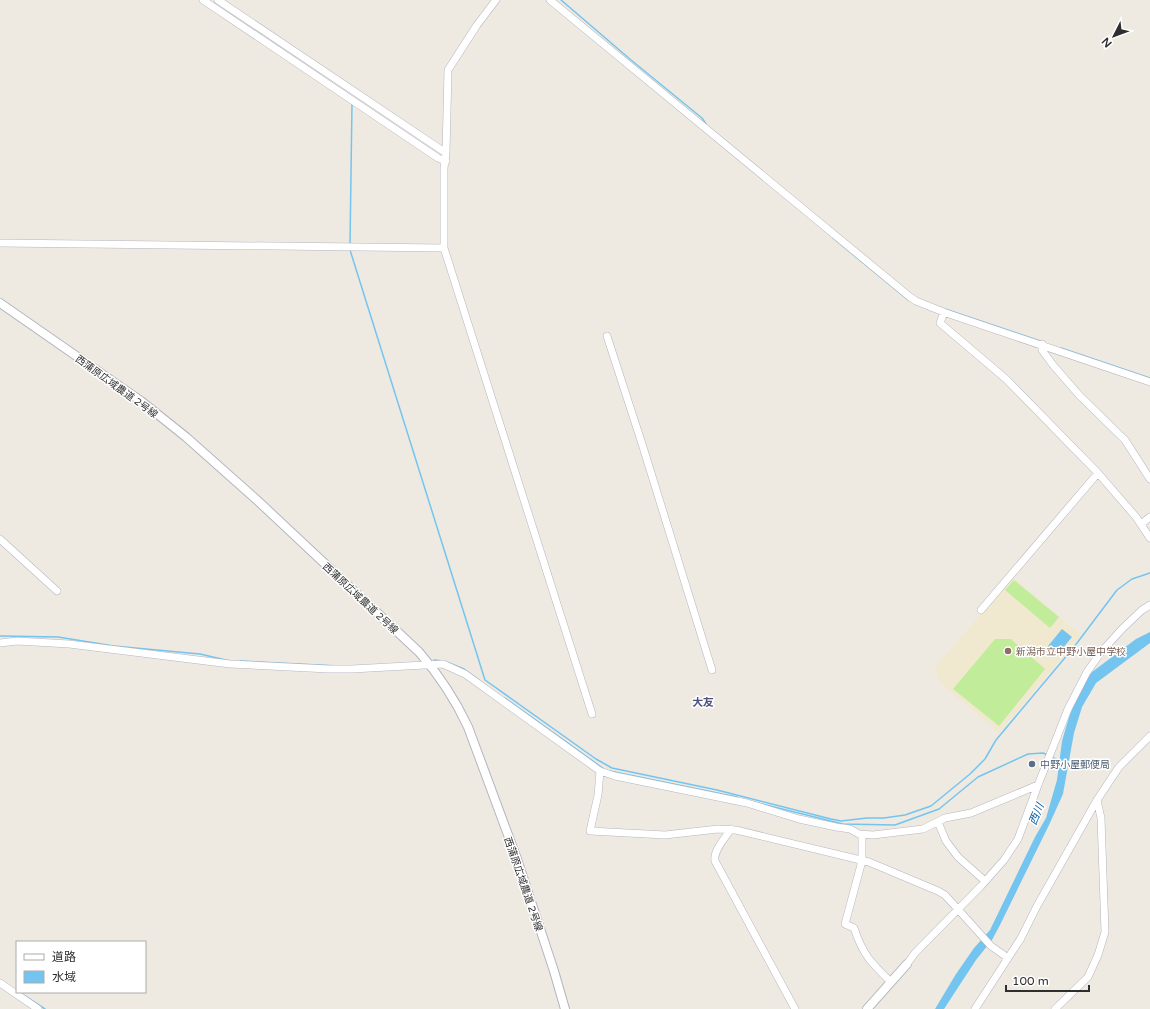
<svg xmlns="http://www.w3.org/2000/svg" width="1150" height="1009" viewBox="0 0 1150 1009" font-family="'Varela Round','Noto Sans JP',sans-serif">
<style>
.education{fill:#f0e9d0}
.pitch{fill:#c1ec99}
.water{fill:#74c4f0}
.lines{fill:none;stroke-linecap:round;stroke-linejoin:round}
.stream{stroke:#74c4f0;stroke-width:1.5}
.minor-casing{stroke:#b4b5c1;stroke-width:8}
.tertiary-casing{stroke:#b4b5c1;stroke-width:10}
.minor{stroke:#fff;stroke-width:7}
.tertiary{stroke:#fff;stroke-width:8}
.education-dot{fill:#8d6e63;stroke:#fff;stroke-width:1.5}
.service-dot{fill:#5c6f8a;stroke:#fff;stroke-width:1.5}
.labels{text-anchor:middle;stroke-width:3;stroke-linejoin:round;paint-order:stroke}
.street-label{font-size:10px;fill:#2e2e2e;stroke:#fff}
.education-label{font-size:10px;fill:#785e54;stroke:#fff;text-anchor:start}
.service-label{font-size:10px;fill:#4e5e75;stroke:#fff;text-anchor:start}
.neighbourhood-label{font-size:11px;font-weight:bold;fill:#4d5180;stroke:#fff}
.water-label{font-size:11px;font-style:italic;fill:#0d61a3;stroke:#fff}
</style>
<rect width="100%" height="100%" fill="#efeae1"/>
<path class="education" d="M1013,577L1081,635L999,733L941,684L934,668Z"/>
<path class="pitch" d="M1014,580L1059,617L1050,628L1005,590Z
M995,639H1011L1045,669L999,726L953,689Z"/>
<path class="water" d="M1062,629L1072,637L1058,654L1048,646Z
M1150,632V643L1096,683L1082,707L1074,733L1063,794L1049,825L1000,925L992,940L976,960L944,1009H935L956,974L974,948L990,930L1035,837L1046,818L1057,780L1062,741L1070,714L1082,686L1092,672L1136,639Z"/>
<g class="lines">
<path class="stream" d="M561,0L631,60L702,118L706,124
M833,238L907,299L909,300
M350,244L352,104
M350,250L485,680L596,759L612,768L717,790L831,819L841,821L867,818H884L905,815L931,806L970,774L985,759L996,740L1074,647L1117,590L1132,579L1150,573
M945,309L1040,341
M1061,348L1150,378
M0,636L58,637L114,646L200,654L230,661
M434,660L444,661
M240,661L338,666
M449,663L464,669L479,680
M505,698L604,769
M1051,757L1061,761
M610,771L737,797
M754,802L843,824L895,825L939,809L978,777L1028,754L1043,753L1048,755
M22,994L45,1009"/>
<defs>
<path id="minor" d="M203,0L438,158L446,161
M218,0L446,153
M496,0L477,25L448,70L446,153L444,168V248L592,714
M550,0L910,297L916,301L946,313L1150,382
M0,243L444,248
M944,312L940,323L1006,379L1098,473L1136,517L1150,538
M607,336L643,447L712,670
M1042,344V350L1053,365L1079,395L1125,440L1150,479
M1141,524L1150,517
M0,539L57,591
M981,610L1098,473
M0,643L17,641L69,644L230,664L329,669H352L443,664L465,674L600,771L615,776L747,803L799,819L836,827L850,829L859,834L873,835L923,829L945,818L971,813L1038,785
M600,771L598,795L590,831L665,835L718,829L736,830L869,862L938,891L945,895L991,946L1008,958
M938,822L946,841L958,857L985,881
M731,829C725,838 713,851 715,861L795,1009
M862,834V861L845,924L854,928C863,955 871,963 891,982
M907,964L915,953L981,886L1004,860L1018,839L1038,785L1068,709L1087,672L1102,651L1123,628L1142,610L1150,605
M0,983L38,1009
M975,1009L1021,938L1037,906L1097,800L1119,767L1150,736
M1055,1009L1088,977L1098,955L1105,932L1101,818L1097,800"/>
<path id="tertiary" d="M0,303L141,401L186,437L258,501L419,652C439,675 455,699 468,727L517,859L554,971L565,1009
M867,1009L907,964"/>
</defs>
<use href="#minor" class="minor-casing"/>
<use href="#tertiary" class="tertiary-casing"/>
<use href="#minor" class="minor"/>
<use href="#tertiary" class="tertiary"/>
</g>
<circle class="education-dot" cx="1008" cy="651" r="4"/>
<circle class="service-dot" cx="1032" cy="764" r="4"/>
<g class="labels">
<g class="street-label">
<text transform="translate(117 386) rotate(36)" y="4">西蒲原広域農道 2号線</text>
<text transform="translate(361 598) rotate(43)" y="4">西蒲原広域農道 2号線</text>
<text transform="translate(524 884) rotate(71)" y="4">西蒲原広域農道 2号線</text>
</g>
<g class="education-label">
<text x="1016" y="655">新潟市立中野小屋中学校</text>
</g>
<g class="service-label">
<text x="1040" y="768">中野小屋郵便局</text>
</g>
<g class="neighbourhood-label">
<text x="703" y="706">大友</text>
</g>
<g class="water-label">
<text transform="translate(1036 814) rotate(-67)" y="4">西川</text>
</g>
</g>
<rect x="16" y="941" width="130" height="52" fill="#ffffff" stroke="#ababab"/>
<rect x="24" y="954" width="20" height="6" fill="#ffffff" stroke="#ababab"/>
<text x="52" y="961" font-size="12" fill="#2e2e2e">道路</text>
<rect x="24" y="971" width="20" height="12" fill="#74c4f0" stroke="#ababab"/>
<text x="52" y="981" font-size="12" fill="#2e2e2e">水域</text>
<g transform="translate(1114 36) rotate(228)" stroke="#ffffff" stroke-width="3" paint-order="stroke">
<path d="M0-3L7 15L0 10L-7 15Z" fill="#2e2e2e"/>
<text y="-6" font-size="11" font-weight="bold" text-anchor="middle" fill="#2e2e2e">N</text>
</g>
<path d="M1006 985v6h83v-6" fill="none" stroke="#2e2e2e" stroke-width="2"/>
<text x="1012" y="985" font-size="12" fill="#2e2e2e" stroke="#ffffff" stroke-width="3" paint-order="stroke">100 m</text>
</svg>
